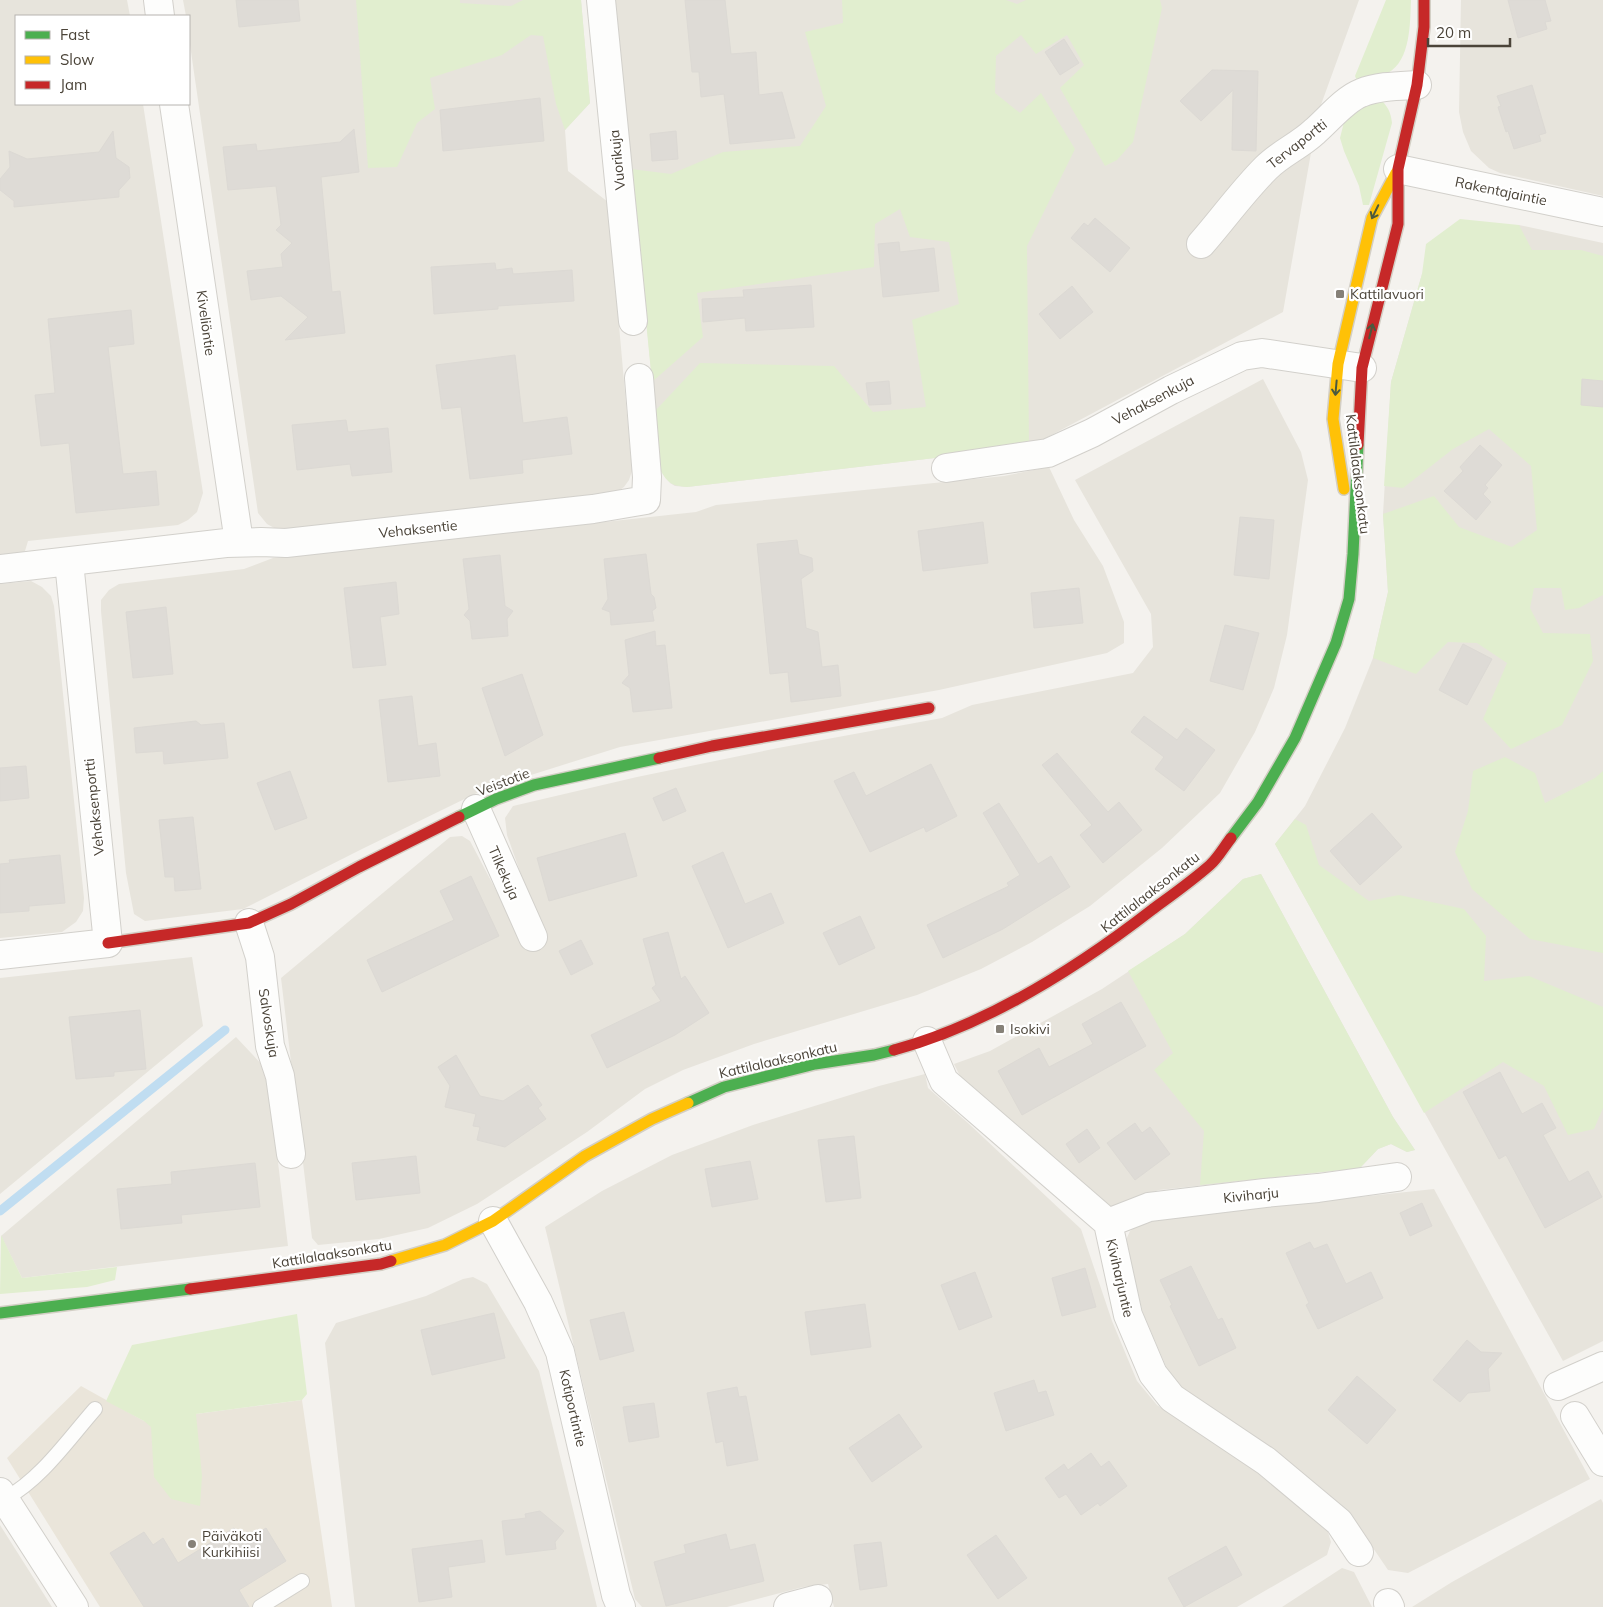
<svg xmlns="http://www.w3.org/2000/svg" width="1603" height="1607" viewBox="0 0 1603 1607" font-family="Mulish,sans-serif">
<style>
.residential{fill:#e7e4dc}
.education{fill:#eae5da}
.green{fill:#e1eecf}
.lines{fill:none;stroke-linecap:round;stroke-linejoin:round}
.stream{stroke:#c0ddf1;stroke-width:9}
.building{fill:#dedbd6;stroke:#dcd9d4}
.lane-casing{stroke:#d2d0cb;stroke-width:16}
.street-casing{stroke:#d2d0cb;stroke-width:30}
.fast-casing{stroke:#d3cfc5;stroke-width:14}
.slow-casing{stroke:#d3cfc5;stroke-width:14}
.jam-casing{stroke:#d3cfc5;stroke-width:14}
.lane{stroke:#fdfdfc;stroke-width:14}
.street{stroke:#fdfdfc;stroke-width:28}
.fast{stroke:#4caf50;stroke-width:11}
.slow{stroke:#ffc107;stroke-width:11}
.jam{stroke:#c62828;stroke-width:11}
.oneway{stroke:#4b593e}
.poi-dot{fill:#868178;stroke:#fff;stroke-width:2}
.labels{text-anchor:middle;stroke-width:4.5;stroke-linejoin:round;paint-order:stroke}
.street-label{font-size:14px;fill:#4b4439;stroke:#fff}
.poi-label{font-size:14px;fill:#4b4439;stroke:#fff;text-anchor:start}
</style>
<rect width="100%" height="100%" fill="#f4f2ee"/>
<path class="residential" d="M0,0H127L130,16H16V104H143L203,493L197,512L188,520L178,525L28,541L25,551L19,555L0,558Z
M183,0H581L590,103L565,130L568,171L608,202L632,471L629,480L624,487L614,494L278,530L267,524L258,513L189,38V16H186Z
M615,0H1359L1318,113L1283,312L1029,447L687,487L675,486L670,483L661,471Z
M1461,0H1603V196L1500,173L1489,168L1471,151L1463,132L1459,112Z
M1519,225L1603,243V1341L1563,1361L1275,844L1305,806L1345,728L1373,658L1388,592L1383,514L1391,382L1422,274Z
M1263,379L1301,452L1308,480L1287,635L1274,688L1255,732L1220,793L1162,848L1090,906L1032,942L981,969L917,995L754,1044L683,1070L645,1089L587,1132L477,1204L428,1228L379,1239L318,1245L312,1238L281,978L450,837L462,836L470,841L528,951L545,942L507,835L505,818L513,806L637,777L778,748L942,718L972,705L1133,673L1153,647L1151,614L1075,480Z
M1049,467L1074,520L1103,566L1124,622V643L1107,653L939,690L620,747L483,790L362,849L243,909L145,921L134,914L126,873L101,611V600L109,590L119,584L244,569L273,558L696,512L716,505L1004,476Z
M31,581L42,587L51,596L54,606L84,898L83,911L76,922L62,932L0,938V584Z
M1261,874L1393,1117L1415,1150L1407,1152L1391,1144L1378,1149L1360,1168L1159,1190L1110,1207L962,1080L954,1064L990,1051L1102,989L1185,934L1243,879Z
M192,957L203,1026L0,1194V978Z
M236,1037L267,1070L288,1246L22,1278L1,1236Z
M925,1074L928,1088L968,1123L1081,1229L1112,1321L1137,1381L1157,1405L1250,1467L1326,1526L1331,1542L1327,1555L1237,1607H834L828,1584L803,1587L727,1607H642L635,1599L545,1227L602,1191L672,1155L753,1125L879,1086Z
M1434,1189L1590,1479L1408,1573L1388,1570L1354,1520L1281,1458L1187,1396L1168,1371L1143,1313L1125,1242L1130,1231L1146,1220Z
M473,1277L487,1284L539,1371L597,1607H355L325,1343L336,1323L426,1296L463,1279Z
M1601,1499L1603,1503V1607H1412L1452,1582Z
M0,1525L52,1607H0Z
M1342,1568L1354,1572L1372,1607H1282Z"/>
<path class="education" d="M81,1386L144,1421L302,1400L332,1607H100L7,1458Z"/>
<path class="green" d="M356,0H460V3L511,6L523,0H581L590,103L565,130L556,104L543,36L531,35L502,55L430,78L435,109L417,123L397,167L368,168Z
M842,0H1006L1017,4L1026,0H1160L1162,8L1133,142L1117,160L1105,166L1060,88L1084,65L1067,35L1036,54L1021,35L996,56L995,93L1020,113L1041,93L1075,149L1027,246L1029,447L687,487C673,486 667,483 661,471L655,411L700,363L834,366L873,412L926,407L912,320L959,304L949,242L910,237L900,209L875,224L874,267L697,293L703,337L652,382L631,169L671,174L723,152L800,146L826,106L805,32L843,23Z
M1386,0H1411C1410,23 1411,60 1388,73C1380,77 1370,79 1362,82L1357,81L1355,76Z
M1382,101C1389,108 1391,114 1392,123L1369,205H1363L1359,186L1344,151L1340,138L1345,118L1357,106Z
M1460,219L1519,225L1532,250H1581L1603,256V595L1579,608L1565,610L1561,588H1534L1530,608L1543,633L1590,634L1593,661L1562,725L1511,749L1483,719L1507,663L1477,643L1448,642L1416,674L1373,658L1388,592L1383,514L1434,496L1459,527L1512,547L1537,530L1531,466L1489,429L1453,449L1403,488L1384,486L1391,382L1422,274L1426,244Z
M1505,757L1535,773L1545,803L1595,778L1603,771V953L1530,939L1472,889L1455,852L1468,811L1473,771Z
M1295,819L1306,825L1319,865L1369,901L1399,895L1464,909L1486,936L1484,981L1529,976L1603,1007V1108L1594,1129L1568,1135L1544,1086L1503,1062L1424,1113L1275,844Z
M1261,874L1393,1117L1415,1150L1407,1152L1391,1144L1378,1149L1360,1168L1200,1185L1204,1131L1154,1070L1173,1053L1128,971L1185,934L1243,879Z
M1,1235L22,1278L117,1267L115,1280L87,1287L0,1294Z
M297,1314L307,1394L302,1400L196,1414L202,1476L200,1506L171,1499L154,1477L151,1427L144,1421L106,1401L132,1345Z"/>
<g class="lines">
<path class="stream" d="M0,1211L225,1030"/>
</g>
<path class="building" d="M236,0H298L300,21L239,27Z
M685,0H725L731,54L756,52L759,95L782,92L795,138L730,144L724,94L701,97L699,72H692Z
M1508,0H1545L1551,21L1545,22L1547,29L1518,38Z
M1064,39L1079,63L1060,75L1045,52Z
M1212,70L1258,71L1256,151L1232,150L1233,90L1201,121L1180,101Z
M1532,85L1546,133L1539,135L1541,141L1514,149L1508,131L1506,132L1498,107L1501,106L1497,96Z
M540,98L544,141L443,151L440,110Z
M354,129L359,172L321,177L332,292L340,291L345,333L285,340L308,317L281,296L251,300L247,271L283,267L281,254L292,243L276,230L281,225L276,186L228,190L223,147L256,144L257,151L340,142Z
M113,131L116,158L129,167L130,178L119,190V197L14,207V201L0,190V179L10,167L9,151L27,159L99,152Z
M676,131L678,159L652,161L650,134Z
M1095,218L1130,248L1110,272L1071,238L1084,223L1088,226Z
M899,242L900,252L934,248L939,291L883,297L878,244Z
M495,263L496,270L512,268L513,274L572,270L574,301L498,306V309L434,314L431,267Z
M811,285L814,327L746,331L745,318L703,322L702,299L744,297L743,290Z
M1072,286L1093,312L1060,339L1039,314Z
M131,310L134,344L108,347L123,474L156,471L159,505L76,513L69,443L41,446L35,395L55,393L48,319Z
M515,355L523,423L567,417L572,454L522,460L523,473L470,479L461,407L442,409L436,365Z
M1582,379L1603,381V407L1581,405Z
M889,381L891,404L869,405L866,383Z
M346,420L348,432L388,428L392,472L352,476L350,464L297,470L292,425Z
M1480,445L1502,465L1485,485L1488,488L1483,494L1491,502L1476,520L1444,491L1463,471L1460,467Z
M1240,517L1274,520L1269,579L1234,575Z
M983,522L988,563L923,571L918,531Z
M797,540L799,554L812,558L813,571L801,579L806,628L818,632L822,667L838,665L841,696L791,702L788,672L770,674L757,544Z
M646,554L651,594L654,597L656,608L652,611L654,621L611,625L610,612L602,609L608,599L604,559Z
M500,555L505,606L513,611L507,619L508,636L472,639L470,621L464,615L469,609L463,559Z
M396,582L399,614L380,617L386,665L353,668L344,588Z
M1079,588L1083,623L1034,628L1031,593Z
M166,607L173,674L133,678L126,612Z
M1225,625L1259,633L1243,690L1210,681Z
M655,631L656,646L665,645L672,708L633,712L630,688L622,683L629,675L625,640Z
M1463,644L1492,659L1467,705L1439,690Z
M522,674L543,735L505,756L482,688Z
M412,696L418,746L436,743L440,776L388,782L379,700Z
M1144,716L1177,740L1186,728L1215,750L1184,791L1155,769L1164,757L1131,732Z
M196,721L201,725L224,723L228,758L164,764L163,751L136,753L134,728Z
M1057,753L1108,812L1119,802L1142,830L1103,863L1080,835L1092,825L1042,765Z
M931,764L957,816L926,832L924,827L870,852L834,781L854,772L866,796Z
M26,766L29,798L0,801V768Z
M290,771L307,818L275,830L257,783Z
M676,788L686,811L663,821L653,798Z
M999,803L1038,864L1051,856L1070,887L1003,929L943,958L927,925L1009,886L1007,883L1020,875L983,813Z
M1372,813L1402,847L1360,885L1330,851Z
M193,817L201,889L175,891L174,877H165L159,820Z
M625,833L637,876L549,901L537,858Z
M723,852L745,904L771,893L784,923L728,948L692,866Z
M60,855L65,903L29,906V911L0,913V864L10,863L9,860Z
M471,876L499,936L382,992L367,960L454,920L440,891Z
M860,916L875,948L839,965L823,933Z
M668,932L681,979L685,976L709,1013L675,1035L607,1068L591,1035L661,1001L652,988L656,985L643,939Z
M581,940L593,964L571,975L559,951Z
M1121,1002L1146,1046L1022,1115L998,1071L1039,1048L1049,1067L1093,1044L1082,1024Z
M140,1010L146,1069L114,1072V1076L76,1079L69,1017Z
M456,1055L480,1096L503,1101L528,1085L542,1105L538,1108L546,1119L505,1147L477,1140L480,1127L473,1126L476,1114L445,1107L450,1086L438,1067Z
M1500,1072L1522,1114L1542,1103L1556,1128L1543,1135L1569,1182L1588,1171L1602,1197L1545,1228L1506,1155L1499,1159L1463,1092Z
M1135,1123L1142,1133L1150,1127L1170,1154L1135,1180L1107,1143Z
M1087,1129L1100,1148L1079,1163L1066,1144Z
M854,1136L861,1198L826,1202L818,1140Z
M416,1156L420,1193L356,1200L352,1163Z
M750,1161L758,1199L712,1207L705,1169Z
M255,1163L260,1207L181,1215L182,1223L121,1229L117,1189L172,1184L171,1172Z
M1422,1203L1432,1226L1410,1236L1400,1213Z
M1310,1242L1314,1249L1327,1244L1346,1284L1371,1272L1383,1298L1318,1329L1306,1305L1309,1303L1286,1253Z
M1191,1266L1218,1320L1222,1318L1236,1348L1199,1366L1170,1306L1172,1305L1160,1280Z
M1085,1268L1096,1307L1062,1316L1052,1278Z
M975,1272L992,1317L959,1330L941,1285Z
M865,1304L871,1347L811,1355L805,1312Z
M624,1312L634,1351L600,1360L590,1320Z
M494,1313L505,1358L432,1375L421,1330Z
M1467,1340L1481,1352L1502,1353L1488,1369L1490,1391L1468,1393L1460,1402L1433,1380Z
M1357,1376L1396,1410L1367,1444L1328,1410Z
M1034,1380L1038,1393L1046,1391L1054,1415L1006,1431L994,1393Z
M737,1387L739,1397L746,1396L758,1460L727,1466L723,1441L716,1443L707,1393Z
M654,1403L659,1437L629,1442L623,1407Z
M899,1414L922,1447L872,1482L849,1448Z
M1091,1453L1101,1467L1109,1461L1127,1486L1100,1506L1098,1503L1081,1515L1066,1494L1059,1498L1045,1478L1064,1464L1068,1470Z
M540,1511L564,1531L555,1542L556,1549L506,1555L502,1521L526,1518L525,1514Z
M234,1528L243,1542L266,1528L286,1561L239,1590L249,1607H144L110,1553L144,1532L153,1545L163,1538L178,1563Z
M726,1534L730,1550L755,1544L764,1581L666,1606L654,1562L686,1553L684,1545Z
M996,1535L1027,1578L998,1599L967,1555Z
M482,1540L485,1562L448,1567L452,1597L419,1602L412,1549Z
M881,1542L887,1586L860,1590L854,1545Z
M1226,1546L1242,1575L1184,1607L1168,1578Z"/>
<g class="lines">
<defs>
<path id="lane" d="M5,1499C42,1478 67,1441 95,1409
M260,1607L302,1581"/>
<path id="street" d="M158,0L160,16
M601,0L633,321
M174,104L239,542
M1398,169L1603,212
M1201,244C1223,219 1242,192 1266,168C1281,153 1299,146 1314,132C1328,120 1345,99 1361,93C1378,86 1399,86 1417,85
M946,468L1048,453L1092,433L1171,390L1242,356L1262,353L1362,368
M0,569L226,543L261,542L286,543L593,509L646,500L647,477L639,378
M476,809L533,937
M249,923L260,957L270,1046L280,1076L291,1154
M0,955L108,943L69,562
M927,1041L944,1081L1108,1223L1128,1315L1153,1374L1172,1398L1266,1461L1339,1522L1359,1552
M493,1221L538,1302L560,1352L616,1595L621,1607
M1108,1223L1149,1207L1265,1193L1318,1188L1397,1177
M1558,1386L1603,1366
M1575,1416L1603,1462
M0,1492L74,1607
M1388,1603L1390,1607
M788,1607L818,1599"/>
<path id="fast" d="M459,817L496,799L534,785L659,758
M1231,838L1258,802L1295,738L1336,643L1349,599L1353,554L1358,445
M688,1103L724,1087L815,1064L874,1055L894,1050
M0,1313L190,1289"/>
<path id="slow" d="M1344,489L1333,419L1338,364L1372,218L1396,173
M391,1261L445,1245L493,1221L585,1156L652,1119L688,1103"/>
<path id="jam" d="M1358,445L1362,368L1398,224V169L1417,85L1424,27V0
M659,758L712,746L929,708
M108,943L249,923L291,904L359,867L459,817
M894,1050C987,1025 1077,968 1153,909C1172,895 1192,881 1210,865C1218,858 1224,847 1231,838
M190,1289L381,1264L391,1261"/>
</defs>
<use href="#lane" class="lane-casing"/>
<use href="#street" class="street-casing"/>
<use href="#fast" class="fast-casing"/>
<use href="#slow" class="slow-casing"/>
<use href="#jam" class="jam-casing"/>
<use href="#lane" class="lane"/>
<use href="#street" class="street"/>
<use href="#fast" class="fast"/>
<use href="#slow" class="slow"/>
<use href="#jam" class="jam"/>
</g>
<defs><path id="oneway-shaft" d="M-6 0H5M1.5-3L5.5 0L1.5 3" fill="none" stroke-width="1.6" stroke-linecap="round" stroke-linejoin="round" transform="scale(1.25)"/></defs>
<g class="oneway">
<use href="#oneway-shaft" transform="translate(1375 212) rotate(116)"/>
<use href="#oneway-shaft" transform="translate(1371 331) rotate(-76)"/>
<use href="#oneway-shaft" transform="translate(1336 388) rotate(95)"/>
</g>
<g class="poi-dot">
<rect x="1335" y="289" width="10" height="10" rx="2.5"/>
<rect x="995" y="1024" width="10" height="10" rx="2.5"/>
<circle cx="192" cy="1544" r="5"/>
</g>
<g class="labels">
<g class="street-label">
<text transform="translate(1297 144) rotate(-38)" y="5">Tervaportti</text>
<text transform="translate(617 160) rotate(-96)" y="5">Vuorikuja</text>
<text transform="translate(1501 191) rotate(12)" y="5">Rakentajaintie</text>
<text transform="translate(206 323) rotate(82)" y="5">Kiveliöntie</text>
<text transform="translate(1153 400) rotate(-28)" y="5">Vehaksenkuja</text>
<text transform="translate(1358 474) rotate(83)" y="5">Kattilalaaksonkatu</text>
<text transform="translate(418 529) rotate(-6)" y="5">Vehaksentie</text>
<text transform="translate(503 782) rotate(-21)" y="5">Veistotie</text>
<text transform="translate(94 807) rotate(-96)" y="5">Vehaksenportti</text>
<text transform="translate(504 873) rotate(66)" y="5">Tilkekuja</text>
<text transform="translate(1150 892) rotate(-38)" y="5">Kattilalaaksonkatu</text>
<text transform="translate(269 1023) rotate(81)" y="5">Salvoskuja</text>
<text transform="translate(778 1060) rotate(-13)" y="5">Kattilalaaksonkatu</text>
<text transform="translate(1251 1195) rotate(-6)" y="5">Kiviharju</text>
<text transform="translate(332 1254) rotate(-9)" y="5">Kattilalaaksonkatu</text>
<text transform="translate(1120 1278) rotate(77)" y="5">Kiviharjuntie</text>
<text transform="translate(573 1408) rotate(77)" y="5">Kotiportintie</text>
</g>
<g class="poi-label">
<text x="1350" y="299">Kattilavuori</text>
<text x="1010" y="1034">Isokivi</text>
<text x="202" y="1541">Päiväkoti<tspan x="202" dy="16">Kurkihiisi</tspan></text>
</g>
</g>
<rect x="15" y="15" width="175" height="90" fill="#ffffff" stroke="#b7b4b0"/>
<rect x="25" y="31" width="25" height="8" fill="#4caf50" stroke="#b7b4b0"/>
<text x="60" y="40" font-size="15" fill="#4b4439">Fast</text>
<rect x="25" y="56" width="25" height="8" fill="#ffc107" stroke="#b7b4b0"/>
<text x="60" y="65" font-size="15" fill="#4b4439">Slow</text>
<rect x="25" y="81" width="25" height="8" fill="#c62828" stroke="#b7b4b0"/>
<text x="60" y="90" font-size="15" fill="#4b4439">Jam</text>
<path d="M1428 38v8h82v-8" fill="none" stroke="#4b4439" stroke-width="2.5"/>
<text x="1436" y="38" font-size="15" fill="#4b4439" stroke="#ffffff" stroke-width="4" paint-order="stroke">20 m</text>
</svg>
